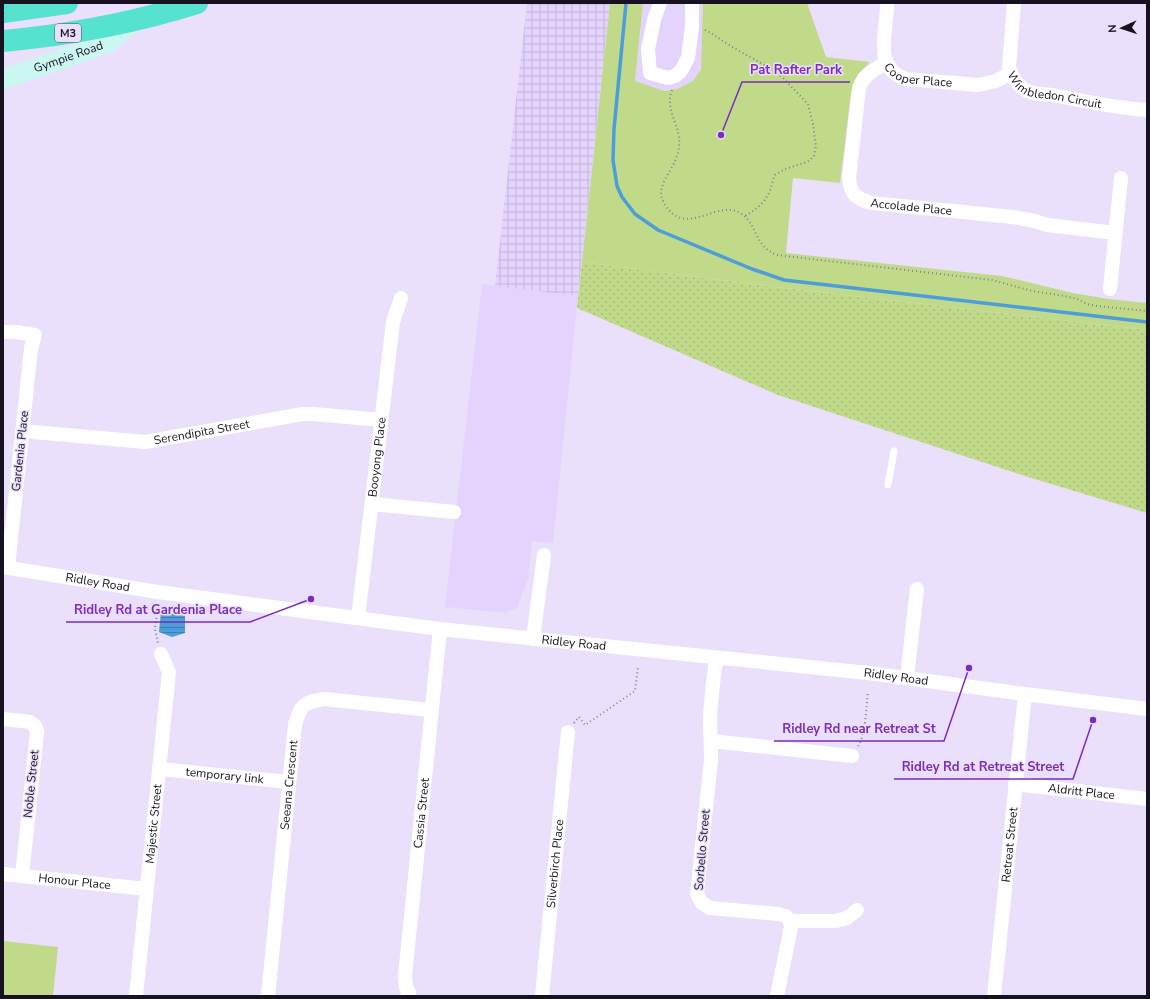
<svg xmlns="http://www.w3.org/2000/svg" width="1150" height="999" viewBox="0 0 1150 999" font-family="'Nunito Sans',sans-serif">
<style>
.built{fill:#e4d4fd}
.industrial{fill:url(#industrial-grid)}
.grass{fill:url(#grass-dots)}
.park{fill:#c1da8a}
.water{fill:url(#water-rules)}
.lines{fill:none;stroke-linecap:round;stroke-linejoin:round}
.stream{stroke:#4c9dd8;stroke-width:3.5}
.path{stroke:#857c92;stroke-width:2;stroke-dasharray:1 3;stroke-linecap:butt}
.lane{stroke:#fff;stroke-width:7}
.street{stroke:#fff;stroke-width:14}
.secondary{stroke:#ccf7f1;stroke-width:20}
.highway{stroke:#55e3d0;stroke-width:22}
.labels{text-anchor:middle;stroke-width:3;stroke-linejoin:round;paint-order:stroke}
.shield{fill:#eae0fb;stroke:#574f62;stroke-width:1}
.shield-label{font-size:11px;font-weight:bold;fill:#181121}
.street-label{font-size:12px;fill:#181121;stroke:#eae0fb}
.leader{fill:none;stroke:#7b2cbf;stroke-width:1.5}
.callout-dot{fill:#7b2cbf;stroke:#eae0fb;stroke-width:1.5}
.callout-label{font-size:13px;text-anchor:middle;font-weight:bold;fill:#7b2cbf;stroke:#eae0fb;stroke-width:3;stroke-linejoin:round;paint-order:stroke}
</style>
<defs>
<pattern id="industrial-grid" width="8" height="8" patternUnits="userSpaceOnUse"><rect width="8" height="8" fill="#e4d4fd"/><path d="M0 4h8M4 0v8" fill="none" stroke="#c3b5d9"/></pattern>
<pattern id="grass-dots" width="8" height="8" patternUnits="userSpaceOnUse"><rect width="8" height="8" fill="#c1da8a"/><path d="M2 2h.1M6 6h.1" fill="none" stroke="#a5ba77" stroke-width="1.8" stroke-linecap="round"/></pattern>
<pattern id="water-rules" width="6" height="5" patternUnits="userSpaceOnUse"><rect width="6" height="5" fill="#4c9dd8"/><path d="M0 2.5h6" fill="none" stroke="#3e7faf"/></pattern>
</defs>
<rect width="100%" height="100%" fill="#eae0fb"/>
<path class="built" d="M643,3H703L701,69L693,81L677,89L665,91L635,81Z
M482,284L578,296L553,543L532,541L528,579L517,608L507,611V613L445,607Z"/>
<path class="industrial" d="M527,3H610L578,296L495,286Z"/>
<path class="grass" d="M582,262L776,287L1147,330V513L1028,477L778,395L577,308Z"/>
<path class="park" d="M610,3H643L635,81L665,91L677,89L693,81L701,69L703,3H807L826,57L870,62L858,74L851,93L840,183L793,178L786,253L1002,276L1073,293L1109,299L1147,303V330L776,287L582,262Z
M3,941L58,947L53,996H3Z"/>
<path class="water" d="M161,612L185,616V633L172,637L159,632Z"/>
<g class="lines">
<path class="stream" d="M626,3L614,129L613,160L617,186L622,197L635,214L658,230L752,269L784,280L1147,322"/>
<path class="path" d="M705,30L709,32L734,48L775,71L783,78L808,104L813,124L816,146L814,156L810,160L807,162L785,169L775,175C773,179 772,184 771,188C766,202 757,209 745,216
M672,90C664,111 682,127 679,146C679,151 677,156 675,161C671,171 661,182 661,194C662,200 665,206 669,210C690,234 717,200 740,213C758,223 753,246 777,255L992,280L1032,291L1065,296L1077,299L1087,304L1097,306L1147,311
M158,606L155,629L158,643
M574,723L579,717L585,725L635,691L638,667
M858,746C866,734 866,707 868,692"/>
<path class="lane" d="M888,485L894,451"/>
<g class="street">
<path d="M660,3L654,20L648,49L650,73L668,78L675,76L681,71L688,58L692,27V3"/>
<path id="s1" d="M887,3C888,30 871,68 906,79L978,85L996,81L1011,73"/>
<path id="s2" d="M1014,3L1009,67C1012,77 1018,86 1027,91C1036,95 1048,94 1058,96C1087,102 1117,108 1147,110"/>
<path id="s3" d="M887,63C875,69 864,74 859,88L849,178C850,195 857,199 872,203L1013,217L1034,221L1047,225L1116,233"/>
<path d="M1110,289L1121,178"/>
<path d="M3,332H16L35,335L31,349L8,567"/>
<path id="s4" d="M22,431L145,442L303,414H314L381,420"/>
<path d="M372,504L454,512"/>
<path id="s5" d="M3,567L158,592L440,629L868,673L1025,694L1147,709"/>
<path id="s6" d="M358,618L393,322L401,298"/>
<path d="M533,639L544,555"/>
<path d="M716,658C714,678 711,698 710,717C710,732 711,746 711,761L697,894L702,903L710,908L778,914L786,916L790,921H836L847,918L857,910"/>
<path d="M907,678L917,589"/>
<path d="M3,719L30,722L35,726L37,732L22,876"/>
<path d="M711,741L852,756"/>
<path id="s7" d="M160,769L289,782"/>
<path id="s8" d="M1015,784L1147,799"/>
<path id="s9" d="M3,874L147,889"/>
<path id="s10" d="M136,996L169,672L161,654"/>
<path id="s11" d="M268,996L295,725C301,704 303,703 324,699L431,710"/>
<path id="s12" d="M407,996L409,993L406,987L405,976L440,629"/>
<path id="s13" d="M542,996L568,732"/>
<path d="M777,996L791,927L790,921"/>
<path id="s14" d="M994,996L1025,694"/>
</g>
<path class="secondary" id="s15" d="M3,79L45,65L110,42L133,21"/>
<path class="highway" d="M3,12L67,3
M3,41C68,35 134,23 197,3"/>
</g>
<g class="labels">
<rect class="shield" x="55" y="24" width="26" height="18" rx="3"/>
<g class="shield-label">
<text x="68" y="37">M3</text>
</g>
<g class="street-label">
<text dy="4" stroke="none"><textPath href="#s15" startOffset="69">Gympie Road</textPath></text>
<text dy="4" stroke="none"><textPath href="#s1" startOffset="97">Cooper Place</textPath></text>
<text dy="4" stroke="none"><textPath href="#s2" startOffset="120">Wimbledon Circuit</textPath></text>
<text dy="4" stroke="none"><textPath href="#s3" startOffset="206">Accolade Place</textPath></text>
<text dy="4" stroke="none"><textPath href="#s4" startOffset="181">Serendipita Street</textPath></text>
<text transform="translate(20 451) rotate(-84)" y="4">Gardenia Place</text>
<text dy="4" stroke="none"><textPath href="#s6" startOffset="162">Booyong Place</textPath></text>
<text dy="4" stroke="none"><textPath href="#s5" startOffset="96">Ridley Road</textPath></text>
<text dy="4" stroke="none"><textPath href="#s5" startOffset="576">Ridley Road</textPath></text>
<text dy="4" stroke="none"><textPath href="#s5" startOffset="900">Ridley Road</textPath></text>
<text dy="4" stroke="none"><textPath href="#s7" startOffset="65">temporary link</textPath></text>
<text transform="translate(31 784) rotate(-84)" y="4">Noble Street</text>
<text dy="4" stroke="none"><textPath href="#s11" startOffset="212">Seeana Crescent</textPath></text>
<text dy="4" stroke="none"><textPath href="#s8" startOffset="67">Aldritt Place</textPath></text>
<text dy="4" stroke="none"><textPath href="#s12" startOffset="185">Cassia Street</textPath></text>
<text dy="4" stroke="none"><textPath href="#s10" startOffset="173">Majestic Street</textPath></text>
<text dy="4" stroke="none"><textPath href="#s14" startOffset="152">Retreat Street</textPath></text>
<text transform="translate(702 850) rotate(-85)" y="4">Sorbello Street</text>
<text dy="4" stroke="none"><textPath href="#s13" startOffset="133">Silverbirch Place</textPath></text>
<text dy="4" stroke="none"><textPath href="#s9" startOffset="72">Honour Place</textPath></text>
</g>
</g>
<path class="leader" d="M721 135L742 82H850M311 599L250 622H66M969 668L944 741H774M1093 720L1073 779H894"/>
<g class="callout-dot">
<circle cx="721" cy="135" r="4"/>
<circle cx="311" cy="599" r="4"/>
<circle cx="969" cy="668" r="4"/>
<circle cx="1093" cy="720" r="4"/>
</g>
<g class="callout-label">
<text x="796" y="74">Pat Rafter Park</text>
<text x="158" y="614">Ridley Rd at Gardenia Place</text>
<text x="859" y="733">Ridley Rd near Retreat St</text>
<text x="983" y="771">Ridley Rd at Retreat Street</text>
</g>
<rect width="1150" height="999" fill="none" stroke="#181121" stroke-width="8"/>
<g transform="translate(1122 28) rotate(267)" stroke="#eae0fb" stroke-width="3" paint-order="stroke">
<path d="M0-3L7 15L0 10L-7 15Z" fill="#181121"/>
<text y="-6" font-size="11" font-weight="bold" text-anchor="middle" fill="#181121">N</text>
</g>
</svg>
